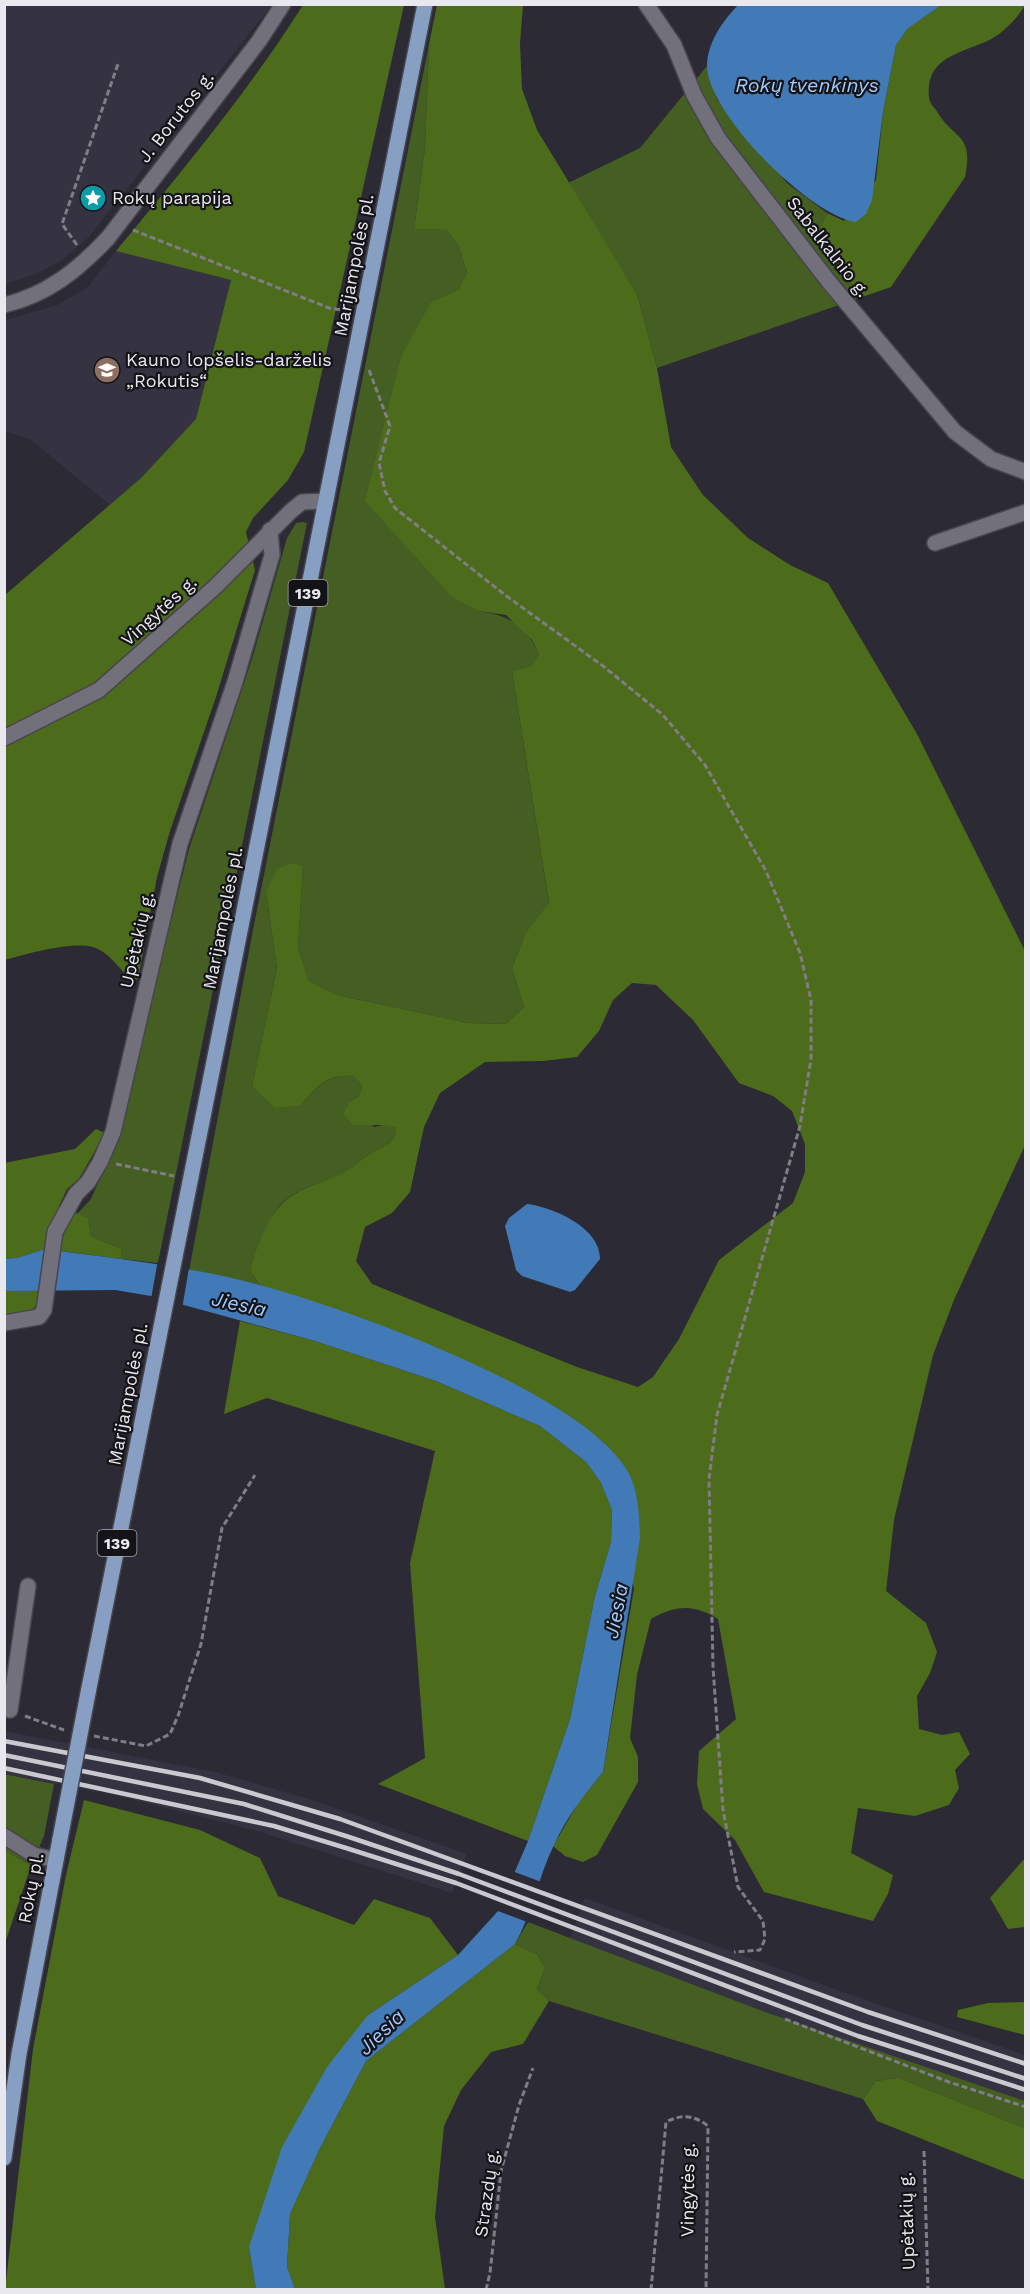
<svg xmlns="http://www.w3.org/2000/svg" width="1030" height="2294" viewBox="0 0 1030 2294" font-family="'Work Sans',sans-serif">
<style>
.built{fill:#353342}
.green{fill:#455e22}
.forest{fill:#4c6c1c;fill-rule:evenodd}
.water{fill:#417ab7}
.pier{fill:#2c2a34}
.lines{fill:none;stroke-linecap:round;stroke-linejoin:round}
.minor-casing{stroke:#47464e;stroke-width:18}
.major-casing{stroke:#47464e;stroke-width:18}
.path{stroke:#7f7e86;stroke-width:3;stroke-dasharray:6 3;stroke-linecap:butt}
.minor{stroke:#72707b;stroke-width:15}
.major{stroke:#869fc3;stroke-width:15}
.rail{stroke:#cac9d0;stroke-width:4.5}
.major-bridge-casing{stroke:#47464e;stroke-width:18;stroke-linecap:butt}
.major-bridge{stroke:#869fc3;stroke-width:15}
.labels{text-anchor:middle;stroke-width:4.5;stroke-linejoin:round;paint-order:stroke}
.shield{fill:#141318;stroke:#a9a8ae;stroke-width:1.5}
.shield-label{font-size:16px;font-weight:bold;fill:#e9e8ee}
.street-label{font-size:18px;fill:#e9e8ee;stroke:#141318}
.poi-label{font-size:18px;fill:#e9e8ee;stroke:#141318;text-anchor:start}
.water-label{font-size:20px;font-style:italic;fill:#9fccfe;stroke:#141318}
</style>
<rect width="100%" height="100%" fill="#2c2a34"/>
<path class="built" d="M5,4L272,5L88,238L62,260L36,274L5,284Z
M116,251L231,280L196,419L141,478L110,505L30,439L5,431V320L58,305L88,287Z
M4,1731L215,1772L309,1799L467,1854L452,1893L257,1831L119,1796L5,1774Z
M585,1898L837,1990L1025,2055V2101L768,2013L570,1938Z"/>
<path class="green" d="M429,44L425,148L414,229L446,230L458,245L467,272L459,289L431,302L479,611C510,616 525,624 539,654L533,666L512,671L549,904L526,932L512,968L524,1007L506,1024L469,1023L337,995L309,981L298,948L303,866L266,892L277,968L252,1086L301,1105C317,1086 328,1074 354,1076L362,1086L359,1096L350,1102L374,1127L387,1124L396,1128C396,1144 385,1145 373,1152C363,1157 356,1166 347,1171C326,1182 297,1187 281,1204C270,1217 254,1255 250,1271L260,1285L189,1271L252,935Z
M707,66L717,99L787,183L827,213L821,226L820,242L862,297L657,368L637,294L568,183L640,148Z
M303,522L307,523L305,533L158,1263L122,1259L121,1249L91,1236L88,1218L77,1214L91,1199L115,1144L189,849L252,659L287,538L296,523Z
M4,1774L54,1784L44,1836L31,1866L5,1850Z
M528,1922L768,2013L1025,2101V2128L899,2078L876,2081L863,2099L549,2001L537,1989L545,1968L537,1954L515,1944Z"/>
<path class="forest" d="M303,5H404L304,452L288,480L253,518L246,532L255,570L215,700L170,831L157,877L138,979L131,981C121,970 108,951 93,947C72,941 25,954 5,960V595L141,478L196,419L231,280L116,251C182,171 248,92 303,5Z
M437,5H523L520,43L522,89L537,130L637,294L657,368L671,447L703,495L748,538L790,565L828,583L917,734L1025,951V1145L954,1300L933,1355L894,1520L886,1591L926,1623L937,1652L930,1673L917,1696L919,1729L942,1735L959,1732L970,1754L955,1770L959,1788L949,1805L915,1816L858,1808L851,1853L893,1875L888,1894L873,1921L764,1892L735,1840L703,1809L697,1784L699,1751L736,1719L718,1619C694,1604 676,1605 651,1619L637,1675L630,1738L638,1757V1782L597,1855L583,1862L565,1856L553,1846L580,1800L603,1772L634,1589L604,1443C499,1363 383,1327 260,1285L250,1271C254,1253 268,1218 281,1205C297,1187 326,1182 346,1171C356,1166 363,1157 373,1152C385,1145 396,1144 396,1128C384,1123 367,1126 353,1125L343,1114L350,1102L359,1096L362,1086L354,1076C327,1074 317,1086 301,1105L275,1108L252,1086L277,968L266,892L277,869L291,863L303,866L298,948L309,981L337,995L469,1023L506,1024L524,1007L512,968L526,932L549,903L512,671L532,666L539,654L532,640L506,615L479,611L452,597L365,501L401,357L431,302L459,289L467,272L458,245L446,230L414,229L425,148L429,44ZM632,983L656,985L693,1020L739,1083L773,1096L792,1111L805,1144V1172L793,1203L719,1260L679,1339L653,1377L638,1387L577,1367L372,1284L356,1261L365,1227L392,1213L410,1192L424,1127L440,1093L485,1062L543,1061L577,1057L599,1031L613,1000Z
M941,5H1025C1017,19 1001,36 985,42C958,54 925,58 929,98C930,102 933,107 936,110C954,141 974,132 965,177L891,287L862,297L820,242L821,226L827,213L844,221L876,180L883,112L896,45L906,29Z
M96,1129L105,1133L79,1179L67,1189L59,1206L88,1218L91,1236L121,1249L122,1259L45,1249L17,1258L5,1259L4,1163L75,1149Z
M40,1290V1301L27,1316L5,1319L4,1291Z
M240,1321L315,1341L436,1381L540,1426L586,1462L601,1483L612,1510L611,1542L595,1596L570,1719L528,1841L378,1784L425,1758L410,1563L435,1451L267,1398L224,1414Z
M84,1800L200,1830L260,1858L278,1896L354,1925L374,1899L430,1918L458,1955L368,2015L249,2247L256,2289L5,2290L33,2049L66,1875Z
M5,1850L31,1866L5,1943Z
M1025,1858V1927L1008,1929L990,1898Z
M515,1944L537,1954L545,1968L537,1989L549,2001L523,2044L491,2052L461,2090L444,2126L435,2217L445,2289H295L287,2267L290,2214L320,2148L366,2061Z
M1025,2002V2035L957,2017L958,2010L988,2003Z
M899,2078L1025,2128V2180L877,2121L863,2099L876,2081Z"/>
<path class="water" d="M738,5H941L907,29L896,45L883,112L872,200L866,214L856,222C810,216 706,112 707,65C708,41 723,21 738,5Z
M527,1204C553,1207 601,1228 600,1259L575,1290L570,1292L522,1276L516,1270L505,1226L509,1218Z
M45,1249C117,1259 190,1266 260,1285C348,1309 584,1393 628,1472C639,1492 639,1516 640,1538L603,1772C584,1795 566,1818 554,1845C538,1877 533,1912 515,1944L366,2061L320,2148L290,2214L287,2267L295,2289H256L249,2247L282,2147L327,2067L368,2015L458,1955L498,1911L528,1841L570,1719L595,1596L611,1542L612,1510L601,1483L586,1462L540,1426L436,1381L315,1341L151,1296L115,1290L5,1291L4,1259L17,1258Z"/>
<path class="pier" d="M158,1260L189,1268L182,1309L151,1299Z
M512,1871L544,1883L530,1923L495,1910Z"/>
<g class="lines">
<defs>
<path id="minor" d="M646,4L674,45L694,95L718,138L829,282L955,432L991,459L1026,472
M4,305C47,295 78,270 108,238L259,41L283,4
M935,543L1026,512
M4,738L99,690L215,587L291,511L302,502L326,501
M4,1323L39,1317L44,1310L55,1232L76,1194L88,1182L100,1162L113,1132L180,844L235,682L272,555L270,530
M10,1710L28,1586
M4,1836L34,1855L56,1860"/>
<path id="major" d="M88,1693L425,4
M4,2158L19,2054L60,1839"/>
</defs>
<use href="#minor" class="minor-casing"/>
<use href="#major" class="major-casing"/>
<path class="path" d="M133,230L329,308L348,311
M77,245L62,224L118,64
M369,370L390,426L379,463L385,491L395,508L505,595L603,666L663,715L705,765L766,871L800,953L811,1000V1059L800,1126L717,1415L709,1479L713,1667L723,1810L738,1887L763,1921L765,1939L760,1950L734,1952
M116,1164L174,1176
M25,1716L64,1730
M94,1736L146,1746L170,1734L178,1716L201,1644L222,1528L255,1475
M785,2019L949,2082L1026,2107
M924,2151L928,2290
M486,2290L490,2273L501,2171L519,2105L533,2068
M651,2290L666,2122C682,2114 694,2115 708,2126L706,2290"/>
<use href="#minor" class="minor"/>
<use href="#major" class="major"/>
<path class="rail" d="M4,1741L200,1778L340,1819L868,2012L1026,2064
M4,1755L244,1804L349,1837L459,1874L862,2025L1026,2079
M4,1768L274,1826L346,1848L456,1883L858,2036L1026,2090"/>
<defs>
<path id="major-bridge" d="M60,1839L88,1693"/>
</defs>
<use href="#major-bridge" class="major-bridge-casing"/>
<use href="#major-bridge" class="major-bridge"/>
</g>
<defs>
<symbol id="sight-disc" viewBox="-11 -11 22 22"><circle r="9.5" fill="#0f9aa8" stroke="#141318"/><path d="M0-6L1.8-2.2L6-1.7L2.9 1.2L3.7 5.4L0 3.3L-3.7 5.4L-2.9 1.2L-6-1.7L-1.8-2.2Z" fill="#fff"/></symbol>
<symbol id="school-disc" viewBox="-11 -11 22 22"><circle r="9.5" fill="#8d6e63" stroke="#141318"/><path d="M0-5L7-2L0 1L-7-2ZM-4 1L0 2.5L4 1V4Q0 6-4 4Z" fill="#fff"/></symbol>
</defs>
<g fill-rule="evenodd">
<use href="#sight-disc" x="78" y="183" width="30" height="30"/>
<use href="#school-disc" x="92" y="355" width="30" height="30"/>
</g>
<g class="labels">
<g class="shield">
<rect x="288.5" y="580" width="39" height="26" rx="4.5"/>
<rect x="97.5" y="1530" width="39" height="26" rx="4.5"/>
</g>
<g class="shield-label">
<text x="308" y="599">139</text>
<text x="117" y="1549">139</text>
</g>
<g class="street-label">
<text transform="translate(176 117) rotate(-52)" y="6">J. Borutos g.</text>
<text transform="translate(828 247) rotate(52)" y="6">Sabalkalnio g.</text>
<text transform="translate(354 265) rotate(-79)" y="6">Marijampolės pl.</text>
<text transform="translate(159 611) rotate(-42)" y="6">Vingytės g.</text>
<text transform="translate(223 918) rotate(-79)" y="6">Marijampolės pl.</text>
<text transform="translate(137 940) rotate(-77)" y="6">Upėtakių g.</text>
<text transform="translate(128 1394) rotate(-79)" y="6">Marijampolės pl.</text>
<text transform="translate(31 1888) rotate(-79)" y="6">Rokų pl.</text>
<text transform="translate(688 2190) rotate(-89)" y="6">Vingytės g.</text>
<text transform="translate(487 2193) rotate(-82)" y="6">Strazdų g.</text>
<text transform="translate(907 2221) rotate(-92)" y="6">Upėtakių g.</text>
</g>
<g class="poi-label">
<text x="112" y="204">Rokų parapija</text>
<text x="126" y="366">Kauno lopšelis-darželis<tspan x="126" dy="21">„Rokutis“</tspan></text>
</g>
<g class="water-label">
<text x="807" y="92">Rokų tvenkinys</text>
<text transform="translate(239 1304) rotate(12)" y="7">Jiesia</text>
<text transform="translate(616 1611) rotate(-79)" y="7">Jiesia</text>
<text transform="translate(381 2032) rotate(-44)" y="7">Jiesia</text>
</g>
</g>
<rect width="1030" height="2294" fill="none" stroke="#e9e8ee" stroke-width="12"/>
</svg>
